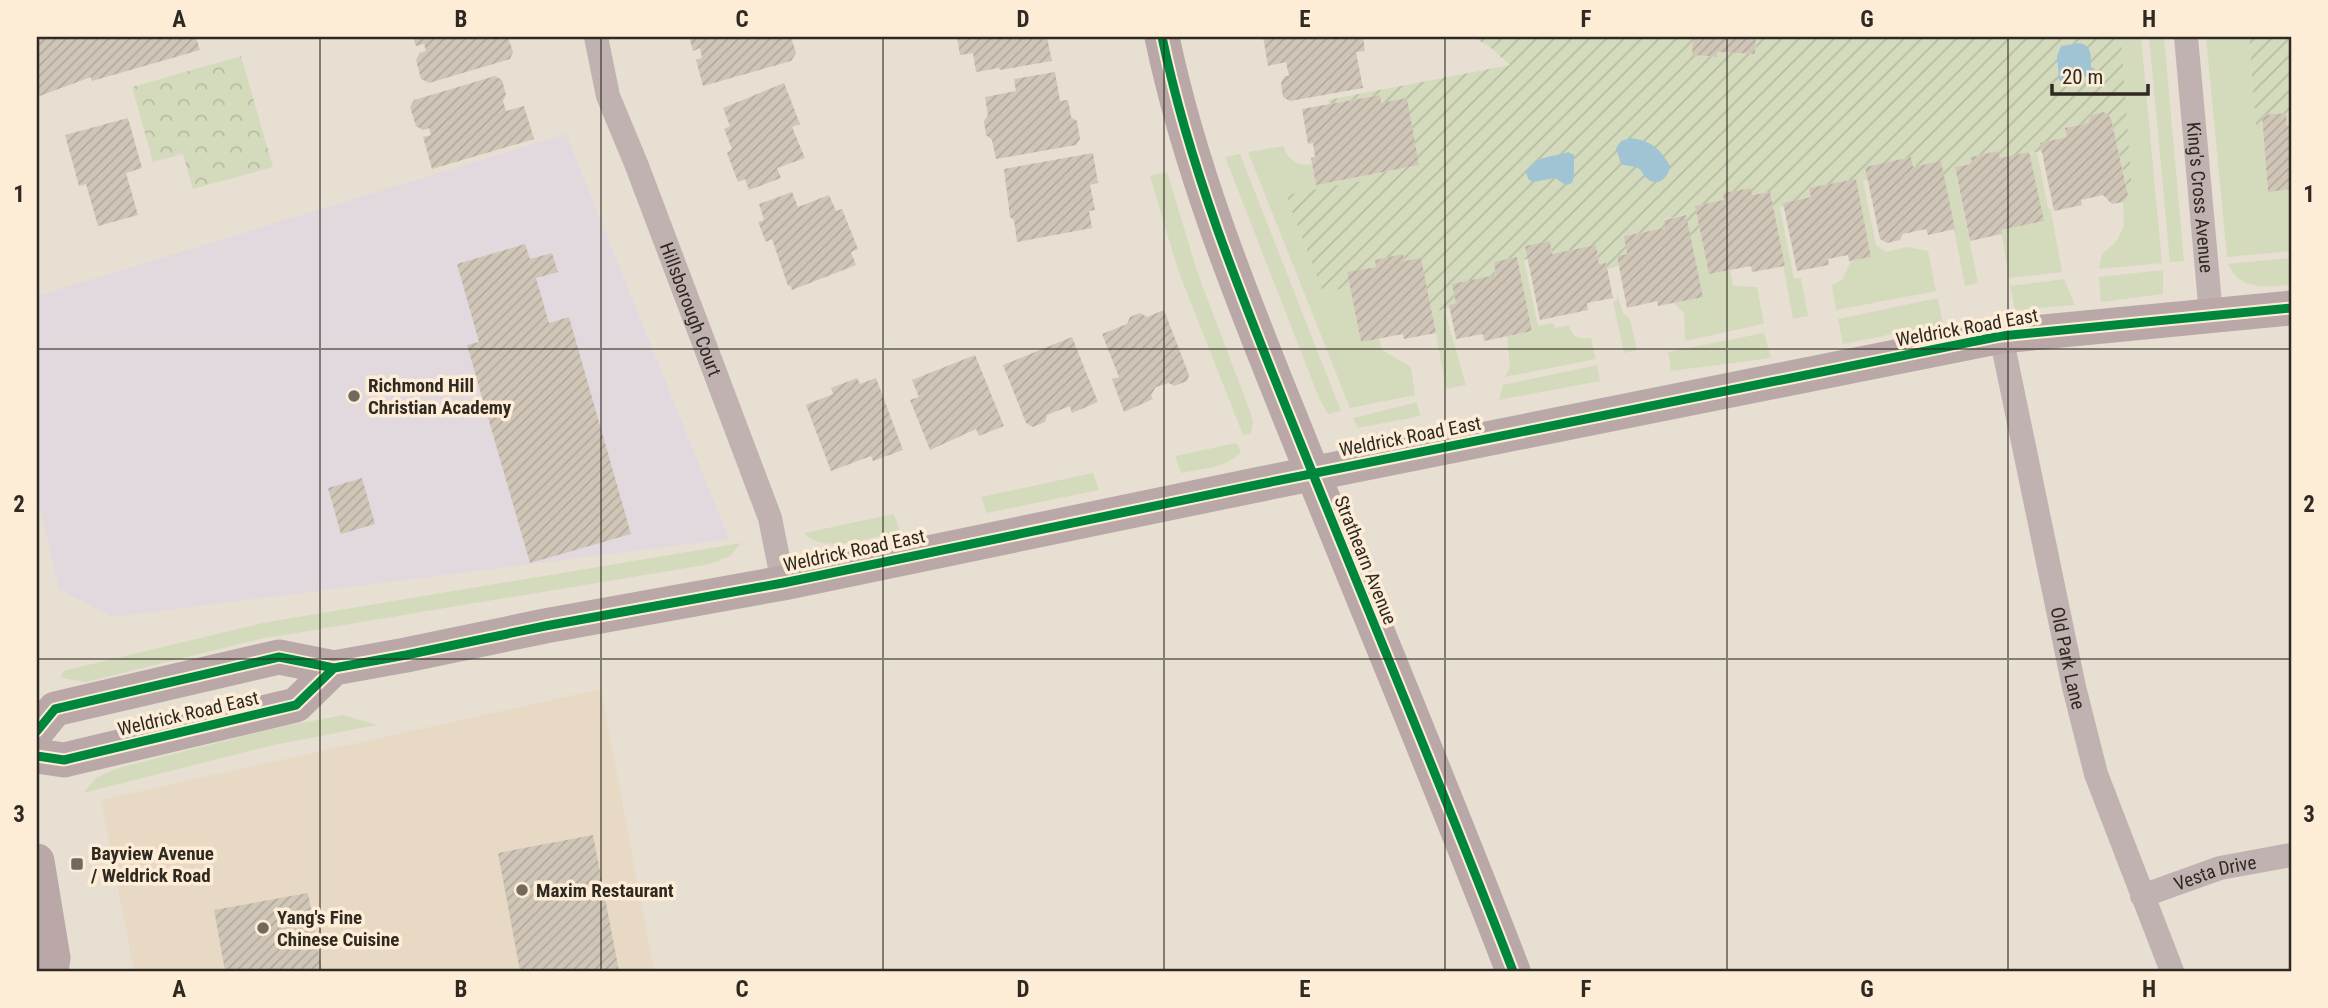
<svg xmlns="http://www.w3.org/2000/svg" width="2328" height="1008" viewBox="0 0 2328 1008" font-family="'Roboto Condensed',sans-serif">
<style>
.built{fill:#e8d9c4}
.education{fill:#e2d9de}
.grass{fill:#d4dbbd}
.park{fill:url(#park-crowns)}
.garden{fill:url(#garden-furrows)}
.water{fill:#a1c4d4}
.building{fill:url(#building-hatch)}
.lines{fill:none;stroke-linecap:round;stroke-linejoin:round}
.street{stroke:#c1b2b2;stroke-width:24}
.secondary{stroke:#baa8a8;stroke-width:35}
.cycleway-casing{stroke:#fdedd7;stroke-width:13}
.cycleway{stroke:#00873e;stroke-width:9}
.grid{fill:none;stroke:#2f2921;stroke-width:2;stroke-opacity:0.55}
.poi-dot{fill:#6f695f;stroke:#fdedd7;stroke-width:2.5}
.labels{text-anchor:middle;stroke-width:7;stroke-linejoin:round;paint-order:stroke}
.street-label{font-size:19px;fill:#2f2921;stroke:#fdedd7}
.poi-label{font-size:19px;font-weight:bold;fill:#2f2921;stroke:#fdedd7;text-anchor:start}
.neatline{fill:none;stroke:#2f2921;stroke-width:2.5}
.grid-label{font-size:23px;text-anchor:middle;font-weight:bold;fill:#2f2921}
</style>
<defs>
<pattern id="park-crowns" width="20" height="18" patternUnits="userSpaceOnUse" patternTransform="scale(1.75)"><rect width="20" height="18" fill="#d4dbbd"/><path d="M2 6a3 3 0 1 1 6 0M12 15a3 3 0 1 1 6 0" fill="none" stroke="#b6bca2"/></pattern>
<pattern id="garden-furrows" width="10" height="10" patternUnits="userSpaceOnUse" patternTransform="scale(1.75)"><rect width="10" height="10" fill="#d4dbbd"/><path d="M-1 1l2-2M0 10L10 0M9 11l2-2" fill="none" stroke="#b6bca2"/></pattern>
<pattern id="building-hatch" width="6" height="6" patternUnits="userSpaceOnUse" patternTransform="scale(1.75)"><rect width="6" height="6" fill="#d0c6b8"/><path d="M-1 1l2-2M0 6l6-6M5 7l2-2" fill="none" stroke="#b3aa9e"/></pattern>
</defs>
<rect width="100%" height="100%" fill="#e7dfd2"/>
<path class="built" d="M601,689L654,971H134L101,800Z"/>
<path class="education" d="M566,134L729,539L112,617L59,589L37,495V296Z"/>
<path class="grass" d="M2121,37H2141L2162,263L2099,269L2102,254L2116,242L2124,226L2123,202L2128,193L2131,192Z
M2149,37H2164L2184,261L2170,262Z
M2206,37H2249L2256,128H2263L2268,191L2291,189V251L2227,257Z
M1283,146C1288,160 1297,167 1312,164L1316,184L1378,173L1379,178L1287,195L1323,291L1350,287L1361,342L1379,338L1382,350L1411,367L1415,395L1350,408L1248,152Z
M2037,152L2048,208L2051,210L2062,272L2009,278L2001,230L2043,221L2029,154Z
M1240,154L1341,411L1328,414L1319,398L1225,157Z
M1167,172L1198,274L1250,411L1253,421L1251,434L1243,435L1178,270L1150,176Z
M1956,175L1978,283L1965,286L1944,178Z
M1863,180L1876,245L1886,252L1907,247L1928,251L1936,291L1836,310L1832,285L1842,280L1851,261L1871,256L1856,181Z
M1780,208L1794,278H1801L1808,316L1793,319L1773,209Z
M1701,235L1709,274L1730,270L1733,286L1757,287L1764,324L1685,341L1684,313L1674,303L1702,297L1690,237Z
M2291,258V285C2266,287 2240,291 2228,264Z
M1524,260L1538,326L1553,323L1555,328L1569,325C1572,338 1579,339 1591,338L1596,359L1505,377L1510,367L1507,336L1532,331L1518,261Z
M2163,270V294L2101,302L2099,277Z
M2064,279L2075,305L2015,310L2010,286Z
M1617,293L1623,313L1630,319L1637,350L1624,353L1613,302L1617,300Z
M1938,298L1943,324L1843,344L1838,319Z
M1444,309L1466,385L1446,389L1432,312Z
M1764,333L1771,358L1671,371L1668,352Z
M1597,365L1600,381L1499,400L1503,385Z
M1417,402L1420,416L1358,428L1353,418Z
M1237,443L1241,452C1227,468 1201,469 1181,473L1175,456Z
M1093,473L1099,490L987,513L981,497Z
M894,514L900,531C875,536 823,556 804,533Z
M741,543L730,556L710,564L260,639L86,682L61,678L63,671L262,623Z
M343,715L377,725L274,745L83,793L97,777L118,768L276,728Z"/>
<path class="park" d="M241,56L273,167L193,189L183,154L153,162L132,87Z"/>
<path class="garden" d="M1473,37H1693L1692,55L1716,57L1717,52L1755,54L1756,37H2121L2132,192L2128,193L2111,118L2104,112L2091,115L2088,123L2066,127L2067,137L2040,143L2042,151L2000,158L1998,151L1971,157L1972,164L1955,167L1956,175L1944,178L1941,161L1913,167L1911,157L1865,167L1868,179L1811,197L1783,203L1784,207L1773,209L1770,192L1752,195L1751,188L1723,193L1724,200L1695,206L1701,235L1690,237L1685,215L1664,219L1665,228L1624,236L1627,254L1617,256L1619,266L1607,269L1606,263L1599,264L1596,245L1552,254L1550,241L1526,246L1528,259L1518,261L1516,257L1494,262L1496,275L1456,303L1449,305L1450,308L1432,312L1421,258L1404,261L1402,255L1375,260L1376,267L1347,272L1350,287L1323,292L1286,195L1378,178V173L1419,165L1407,99L1381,103L1379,95L1329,104L1328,100L1510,65L1490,47Z
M2249,37H2291V126H2287L2285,113L2262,115L2263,128H2256Z"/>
<path class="water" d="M2080,43C2092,46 2091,56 2091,67L2095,69L2088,76L2075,78L2064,84L2059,80L2057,56L2061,46Z
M1630,138C1650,140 1660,148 1670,166C1669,178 1657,188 1646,178C1642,174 1643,171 1638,168C1633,166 1626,166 1621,164L1616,148L1621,141Z
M1568,152L1574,155V176L1572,183L1566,185L1555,178L1533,182L1529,180L1526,173C1536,154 1552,158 1568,152Z"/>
<path class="building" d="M37,37H196L200,50L92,81L91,77L37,97Z
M413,37H508L513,52L510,59L429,83L421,79L416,60L420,53L426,51L424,44L416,46Z
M689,37H791L796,53L791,61L703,86L696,60L702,58L700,48L693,51Z
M957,37H1047L1052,61L1000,70L999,68L976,72L973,53L960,55Z
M1263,37H1363L1365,51L1356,52L1363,88L1290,101L1283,97L1281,83L1285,76H1289L1286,62L1268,66Z
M1693,37H1756L1755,54L1717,52V57L1692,55Z
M1055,72L1060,101L1068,100L1071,117L1077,121L1080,139L1076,145L996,159L992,140L986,135L984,121L988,115L985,97L1016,91L1014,79Z
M495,76L502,80L506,95L503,101L506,111L524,106L534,139L432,169L423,137L431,135L429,128L423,130L416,126L410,107L414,100Z
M784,83L800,124L792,127L805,158L777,168L781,178L749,190L745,179L738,182L727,153L732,149L724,129L730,126L723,108Z
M1380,95L1381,103L1407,98L1419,165L1316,185L1311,158L1315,157L1313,143L1308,144L1302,109Z
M2104,112L2111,118L2128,195L2123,202L2112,204L2103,195L2081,200L2082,205L2054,211L2040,143L2067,137L2065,128L2088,123L2091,115Z
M2286,113L2287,126H2291V189L2268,192L2262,115Z
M128,118L142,168L126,173L138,215L98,226L86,184L79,186L65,135Z
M1998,151L2000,158L2029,152L2044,221L2001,230L2002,234L1970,241L1955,167L1972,164L1971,157Z
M1093,153L1098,183L1090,185L1095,210L1089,211L1092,228L1017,242L1014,220L1010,217L1004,169Z
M1911,157L1913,167L1941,161L1955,229L1928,235L1926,229L1903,234L1900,240L1887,243L1880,239L1865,167Z
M1856,179L1871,257L1849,261L1848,255L1828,259L1829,265L1797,271L1783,203L1811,197L1809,188Z
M1751,188L1752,195L1770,192L1785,266L1752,272L1751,266L1709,274L1695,206L1724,200L1723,193Z
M792,192L798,207L829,195L836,211L842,209L858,249L851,252L856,265L792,290L790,285L788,286L772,239L766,242L758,222L764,220L759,204Z
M1686,215L1703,297L1658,306L1657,301L1627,308L1617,256L1627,254L1624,236L1665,228L1664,220Z
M1550,241L1552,254L1596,245L1599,264L1606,263L1613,298L1587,303L1588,310L1540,320L1525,246Z
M525,244L530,259L552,253L558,272L536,278L549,323L569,317L631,534L530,563L467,345L479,342L457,264Z
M1403,254L1404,261L1421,258L1436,333L1404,339L1403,334L1361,342L1347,272L1376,267L1375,260Z
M1517,257L1532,331L1484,341L1483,334L1456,339L1449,305L1456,303L1452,284L1496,275L1494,262Z
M1164,310L1189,375L1187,381L1174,386L1169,383L1156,387L1151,395L1153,399L1124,412L1112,379L1119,377L1102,334L1127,324L1130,317L1140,313L1147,317Z
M1072,337L1098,402L1072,413L1070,406L1047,415L1045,422L1033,427L1026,423L1003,365Z
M975,355L1004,426L979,436L976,429L930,450L910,400L919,397L912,380Z
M857,378L860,384L876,378L903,450L873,461L871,456L831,471L806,405L833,394L831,388Z
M362,478L375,524L341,534L328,488Z
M593,835L619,971H520L498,853Z
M308,893L322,971H225L214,910Z"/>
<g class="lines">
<g class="street">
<path id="s1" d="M596,37L608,96L637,166L770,518L783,583"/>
<path id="s2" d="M2186,37L2211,315"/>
<path id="s3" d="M2001,336L2074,687L2096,774L2172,971"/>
<path id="s4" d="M2142,896L2220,868L2291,855"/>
</g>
<path class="secondary" d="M1162,37C1191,176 1247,310 1300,442C1371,618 1445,794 1513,971
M37,731L55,709L279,657L334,668L406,655L545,626L783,583L1261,484L2001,336L2291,308
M37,756L64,760L296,705L334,668
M37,861L53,958L51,971"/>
<defs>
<path id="cycleway" d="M1162,37C1191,176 1247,310 1300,442C1371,618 1445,794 1513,971
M37,731L55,709L279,657L334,668L406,655L545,626L783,583L1261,484L2001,336L2291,308
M37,756L64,760L296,705L334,668"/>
</defs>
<use href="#cycleway" class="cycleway-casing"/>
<use href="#cycleway" class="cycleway"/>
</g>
<path class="grid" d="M320,37V971M601,37V971M883,37V971M1164,37V971M1445,37V971M1727,37V971M2008,37V971M37,349H2291M37,659H2291"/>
<g class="poi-dot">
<circle cx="354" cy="396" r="7"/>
<rect x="70" y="857" width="14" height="14" rx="3.5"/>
<circle cx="522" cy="890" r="7"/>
<circle cx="263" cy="928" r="7"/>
</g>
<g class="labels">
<g class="street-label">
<text dy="7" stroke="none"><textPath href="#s2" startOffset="161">King's Cross Avenue</textPath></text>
<text dy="7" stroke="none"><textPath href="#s1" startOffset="289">Hillsborough Court</textPath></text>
<text transform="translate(1967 327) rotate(-10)" y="7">Weldrick Road East</text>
<text transform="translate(1410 436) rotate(-11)" y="7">Weldrick Road East</text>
<text transform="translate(854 550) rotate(-12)" y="7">Weldrick Road East</text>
<text transform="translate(1366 560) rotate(68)" y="7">Strathearn Avenue</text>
<text dy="7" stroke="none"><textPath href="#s3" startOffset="329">Old Park Lane</textPath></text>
<text transform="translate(188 713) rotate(-13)" y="7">Weldrick Road East</text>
<text dy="7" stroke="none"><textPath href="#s4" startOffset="77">Vesta Drive</textPath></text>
</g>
<g class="poi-label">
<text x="368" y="392">Richmond Hill<tspan x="368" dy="22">Christian Academy</tspan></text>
<text x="91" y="860">Bayview Avenue<tspan x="91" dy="22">/ Weldrick Road</tspan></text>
<text x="536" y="897">Maxim Restaurant</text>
<text x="277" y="924">Yang's Fine<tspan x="277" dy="22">Chinese Cuisine</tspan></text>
</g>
</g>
<rect width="2328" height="1008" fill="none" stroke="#fdedd7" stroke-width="77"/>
<path d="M2052 84v10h96v-10" fill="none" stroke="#2f2921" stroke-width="3.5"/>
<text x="2062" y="84" font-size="21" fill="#2f2921" stroke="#fdedd7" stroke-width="5" paint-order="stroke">20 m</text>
<rect x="38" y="38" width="2252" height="932" class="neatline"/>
<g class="grid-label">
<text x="179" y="27">A</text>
<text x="461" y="27">B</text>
<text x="742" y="27">C</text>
<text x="1023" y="27">D</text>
<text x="1305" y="27">E</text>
<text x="1586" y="27">F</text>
<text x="1867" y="27">G</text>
<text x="2149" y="27">H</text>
<text x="19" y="202">1</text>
<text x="2309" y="202">1</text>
<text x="19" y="512">2</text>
<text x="2309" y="512">2</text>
<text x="19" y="822">3</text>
<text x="2309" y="822">3</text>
<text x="179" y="997">A</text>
<text x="461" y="997">B</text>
<text x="742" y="997">C</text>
<text x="1023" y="997">D</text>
<text x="1305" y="997">E</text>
<text x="1586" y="997">F</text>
<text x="1867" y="997">G</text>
<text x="2149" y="997">H</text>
</g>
</svg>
